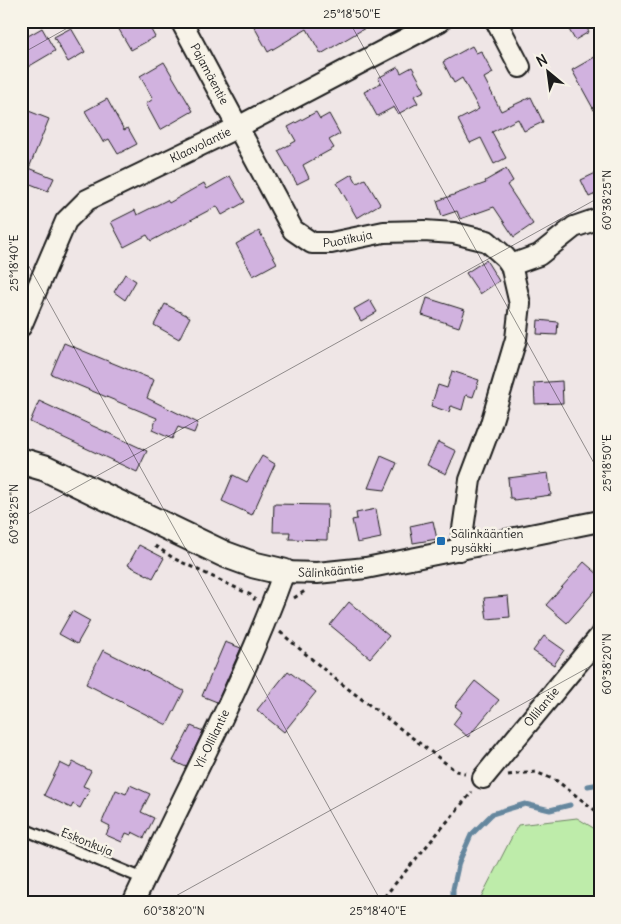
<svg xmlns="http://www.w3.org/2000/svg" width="621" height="924" viewBox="0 0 621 924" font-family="Delius,sans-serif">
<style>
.green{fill:#beecaa;stroke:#6d8463}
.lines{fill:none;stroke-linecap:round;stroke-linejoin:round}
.stream{stroke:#65879e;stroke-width:5}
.building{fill:#d1b2df;stroke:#1c1c1c}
.service-casing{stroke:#1c1c1c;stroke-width:14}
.minor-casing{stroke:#1c1c1c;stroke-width:24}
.tertiary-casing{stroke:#1c1c1c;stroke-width:29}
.path{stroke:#1c1c1c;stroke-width:3;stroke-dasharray:4 4;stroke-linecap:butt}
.service{stroke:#f7f3e8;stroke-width:10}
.minor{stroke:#f7f3e8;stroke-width:20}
.tertiary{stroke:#f7f3e8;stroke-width:25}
.ticks{fill:none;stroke:#1c1c1c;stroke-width:1;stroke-opacity:0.45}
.poi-dot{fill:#1f6fb2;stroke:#f7f3e8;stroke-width:2}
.labels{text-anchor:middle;stroke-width:5;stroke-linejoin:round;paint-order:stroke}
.street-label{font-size:12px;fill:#1c1c1c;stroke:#f7f3e8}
.poi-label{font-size:12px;fill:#1c1c1c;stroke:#f7f3e8;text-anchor:start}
.neatline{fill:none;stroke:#1c1c1c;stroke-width:2}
.ticks-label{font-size:12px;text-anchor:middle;fill:#1c1c1c}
</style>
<rect width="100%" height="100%" fill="#efe6e6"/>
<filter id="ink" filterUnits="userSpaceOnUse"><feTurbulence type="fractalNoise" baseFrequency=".02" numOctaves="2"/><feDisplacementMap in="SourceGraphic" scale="10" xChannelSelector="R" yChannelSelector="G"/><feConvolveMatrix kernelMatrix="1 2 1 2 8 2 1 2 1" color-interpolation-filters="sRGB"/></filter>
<g filter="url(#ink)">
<path class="green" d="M577,818L600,832V903H478L518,825Z"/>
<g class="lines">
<path class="stream" d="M588,786L600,784
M453,903V889L459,862L471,835L492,814L525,804L550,810L570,805"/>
</g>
<path class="building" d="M114,21H146L155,37L131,50Z
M251,21H377L321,54L307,29L268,52Z
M564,21H583L589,32L575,40Z
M42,28L55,51L21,71V40Z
M71,28L85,52L68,62L54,37Z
M472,46L476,53L481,51L493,73L484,78L501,111L531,97L543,122L524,131L518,119L492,132L506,158L494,164L481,138L470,143L458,120L479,109L462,78L454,83L443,62Z
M600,54V121L572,70Z
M164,62L193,111L160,130L146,104L153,99L140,76Z
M398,67L401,73L412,67L425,91L414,96L418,103L398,114L394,107L377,116L364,92L381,83L378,78Z
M107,99L124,130L128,128L137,144L118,154L109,139L103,142L85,111Z
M21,108L49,119L29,168L54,178L48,191L23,181L21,185Z
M316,112L320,119L329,114L340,134L329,140L334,148L303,165L309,178L297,184L278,151L296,141L288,127Z
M506,169L513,181L507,185L533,224L514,237L494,207L460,219L457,211L442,216L437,201L486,183L485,181Z
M600,171V192L589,197L581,180Z
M352,174L357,183L365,179L380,204L357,218L337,183Z
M230,176L245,202L222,215L217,206L151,241L147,235L124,247L111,222L135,210L137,215L167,200L169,203L204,183L207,189Z
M259,231L277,263L253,276L236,244Z
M486,260L499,281L480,294L466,273Z
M125,274L136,281L125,300L114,292Z
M427,298L465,310L459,327L422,315Z
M370,300L377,312L361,321L354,309Z
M165,304L190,317L179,339L154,325Z
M538,320L558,322L557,335L537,334Z
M64,343L154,380L147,398L198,423L194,433L178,427L172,439L152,430L157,418L51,374Z
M452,371L479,380L473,397L466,395L462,410L451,406L449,412L431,406L438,385L447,388Z
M562,381L563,403L535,404L534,383Z
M39,401L147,451L137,472L30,422Z
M438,442L456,451L446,474L427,465Z
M262,456L275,464L252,515L222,501L233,475L247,482Z
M381,456L397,463L385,490L368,488Z
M548,473L551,495L514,500L513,498H510L508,478Z
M274,504L328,505L327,540L289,539L290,532H273Z
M376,509L381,538L357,543L352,520L357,519L356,513Z
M433,521L437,539L413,543L410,526Z
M139,545L164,558L153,578L128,565Z
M584,562L600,576V585L567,623L546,605Z
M508,596L510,617L487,619L484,598Z
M349,602L389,636L370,658L330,625Z
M72,611L90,621L77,644L59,634Z
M544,636L564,650L554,665L533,651Z
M225,642L241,648L217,702L202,696Z
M103,650L184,691L167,725L86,684Z
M288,671L316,692L284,732L257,710Z
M475,681L499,700L468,737L453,724L462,712L455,706Z
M191,726L203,731L186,767L173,761Z
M73,762L91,771L83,786L90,789L80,808L73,804L71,808L44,795L60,763L70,768Z
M130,785L150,794L141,812L154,818L144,838L132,832L131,835L126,833L122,842L106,835L110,826L102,822L116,790L126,794Z"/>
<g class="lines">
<defs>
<path id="service" d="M21,828L144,879"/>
<g id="minor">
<path id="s1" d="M181,21L293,230L312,243H331L384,232L424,231L454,233L487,241L505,257L511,265L539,255L574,227L600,218"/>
<path d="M496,21L520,67"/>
<path id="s2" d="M21,326L66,221L87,200L238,127L440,21"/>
<path d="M460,550L470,480L490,427L516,339L520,304L511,265"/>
<path id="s3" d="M483,778L600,636"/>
<path id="s4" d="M133,903C184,793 243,686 284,572L317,573L366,568L600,521"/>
</g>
<path id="tertiary" d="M21,461L45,468L224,554L254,565L284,572"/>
</defs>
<use href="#service" class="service-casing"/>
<use href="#minor" class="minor-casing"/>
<use href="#tertiary" class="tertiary-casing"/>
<path class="path" d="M155,546L175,559L251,595L255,600
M294,598L305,591
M280,632L334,678L456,771L465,773
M508,775L536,772L557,781L600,814
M379,903L472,792"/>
<use href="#service" class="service"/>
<use href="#minor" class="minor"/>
<use href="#tertiary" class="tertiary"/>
</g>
</g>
<path class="ticks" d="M349,21L600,474M21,54L80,21M21,252L382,903M21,518L600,197M163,903L600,661"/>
<rect class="poi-dot" x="436" y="536" width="10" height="10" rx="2.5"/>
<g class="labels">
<g class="street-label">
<text dy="4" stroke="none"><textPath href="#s1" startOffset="60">Pajamäentie</textPath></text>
<text dy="4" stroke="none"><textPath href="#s2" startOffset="270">Klaavolantie</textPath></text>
<text dy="4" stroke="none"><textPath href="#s1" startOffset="296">Puotikuja</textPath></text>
<text dy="4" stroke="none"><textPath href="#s4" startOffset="411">Sälinkääntie</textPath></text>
<text dy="4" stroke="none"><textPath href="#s3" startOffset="92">Ollilantie</textPath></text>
<text dy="4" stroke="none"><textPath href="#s4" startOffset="182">Yli-Ollilantie</textPath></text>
<text transform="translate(87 842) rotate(22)" y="4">Eskonkuja</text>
</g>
<g class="poi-label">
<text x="451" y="538">Sälinkääntien<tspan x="451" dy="14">pysäkki</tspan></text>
</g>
</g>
<rect width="621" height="924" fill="none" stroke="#f7f3e8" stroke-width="55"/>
<g transform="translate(548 72) rotate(331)" stroke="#f7f3e8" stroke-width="4" paint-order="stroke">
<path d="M0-4L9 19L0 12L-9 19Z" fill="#1c1c1c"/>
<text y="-8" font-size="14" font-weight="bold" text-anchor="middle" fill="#1c1c1c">N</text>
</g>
<rect x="28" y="28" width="566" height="868" class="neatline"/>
<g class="ticks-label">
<text x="352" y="18">25°18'50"E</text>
<text transform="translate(607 200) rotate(-90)" y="4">60°38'25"N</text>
<text transform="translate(14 263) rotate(-90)" y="4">25°18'40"E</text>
<text transform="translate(607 463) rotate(-90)" y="4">25°18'50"E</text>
<text transform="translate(14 514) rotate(-90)" y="4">60°38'25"N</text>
<text transform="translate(607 664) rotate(-90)" y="4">60°38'20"N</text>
<text x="174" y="915">60°38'20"N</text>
<text x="378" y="915">25°18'40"E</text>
</g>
</svg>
